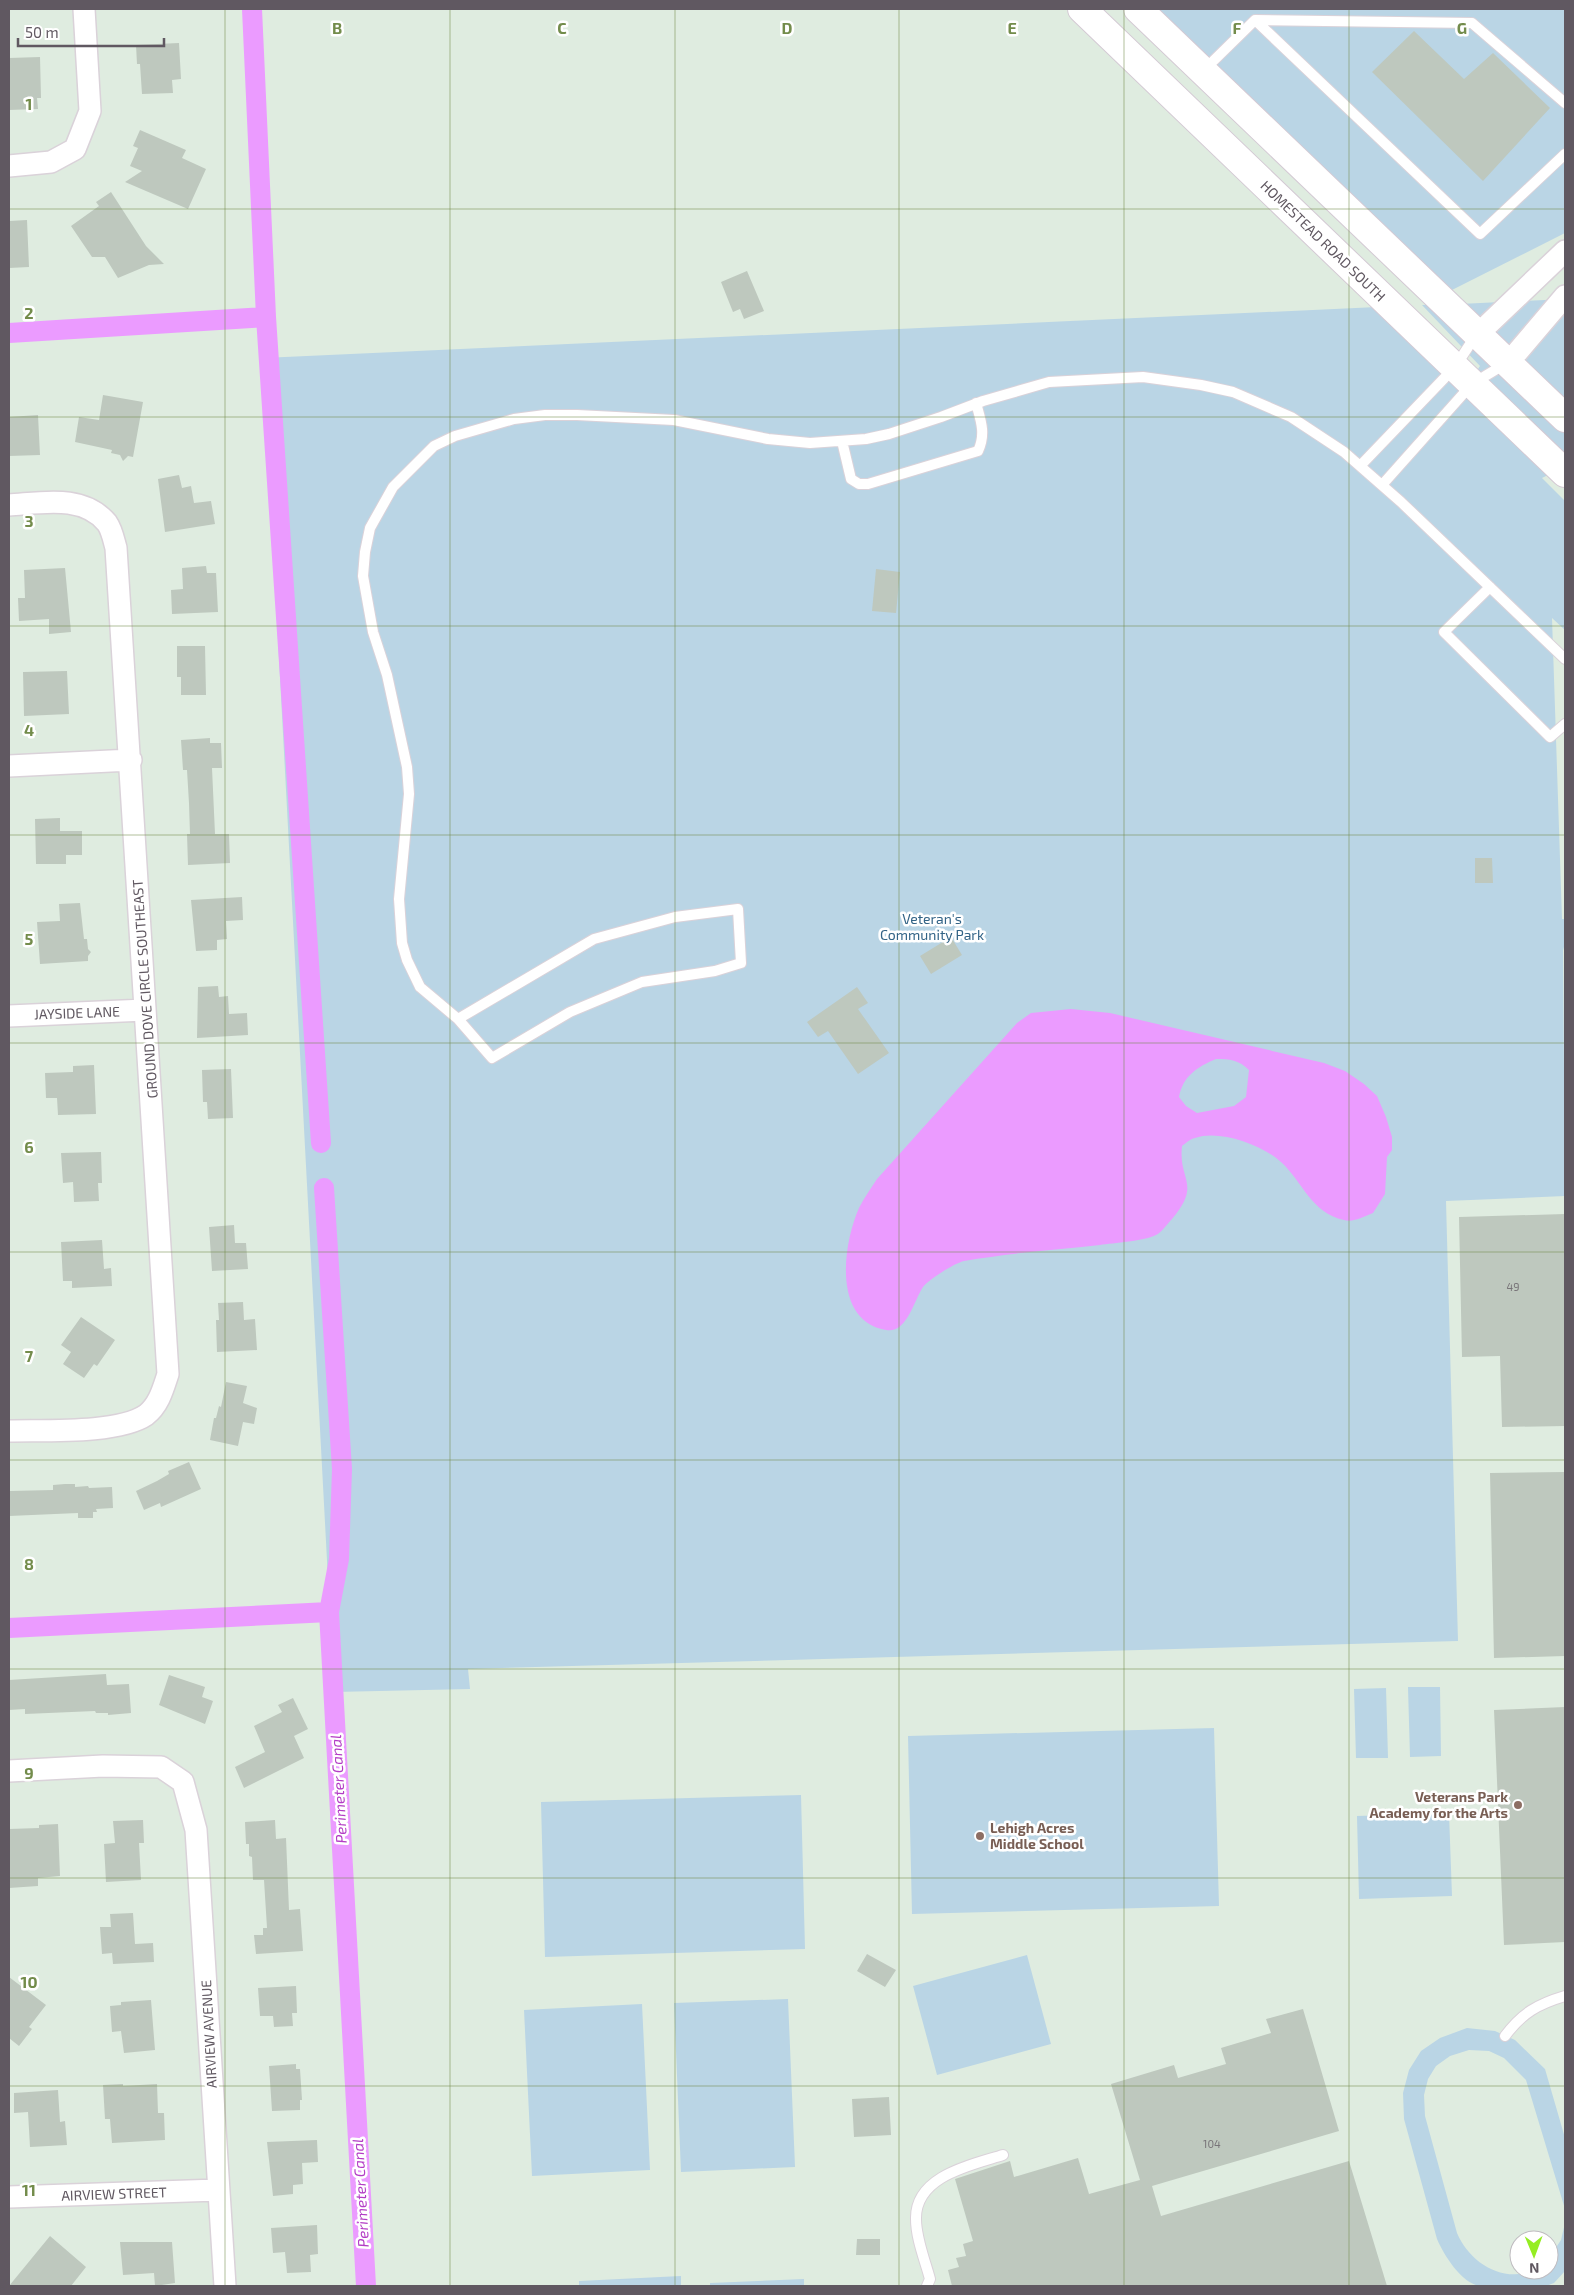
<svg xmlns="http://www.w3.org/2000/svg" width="1574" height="2295" viewBox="0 0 1574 2295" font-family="'Exo 2',sans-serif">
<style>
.green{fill:#bad5e5}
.water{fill:#eb9bff;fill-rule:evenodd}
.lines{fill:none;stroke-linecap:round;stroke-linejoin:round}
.canal{stroke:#eb9bff;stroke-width:20}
.building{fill:#bec8be}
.service-casing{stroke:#dad2d9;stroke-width:12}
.minor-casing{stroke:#dad2d9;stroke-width:24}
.secondary-casing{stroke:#d4cad4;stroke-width:30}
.service{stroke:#fff;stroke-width:10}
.minor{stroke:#fff;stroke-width:21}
.secondary{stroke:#fff;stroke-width:28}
.grid{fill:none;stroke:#738c4b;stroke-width:1;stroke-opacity:0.55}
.education-dot{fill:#8d6e63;stroke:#fff;stroke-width:2}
.labels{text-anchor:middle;stroke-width:5;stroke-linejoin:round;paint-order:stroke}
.number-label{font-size:11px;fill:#787478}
.street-label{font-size:14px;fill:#605861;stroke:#fff}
.park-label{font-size:14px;fill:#326386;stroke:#fff}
.education-label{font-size:14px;font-weight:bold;fill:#785e54;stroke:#fff;text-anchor:end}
.water-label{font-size:15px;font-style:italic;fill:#b33cc5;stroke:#fff}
.grid-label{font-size:16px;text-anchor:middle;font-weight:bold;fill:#738c4b;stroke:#fff;stroke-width:5;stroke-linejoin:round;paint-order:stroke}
</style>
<rect width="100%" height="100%" fill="#dfece0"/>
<path class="green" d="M1154,9H1565V233L1448,292Z
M1565,299V402L1460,304Z
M1422,305H1430L1565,432V458L1476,372L1480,366Z
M1377,307L1565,488L1548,475L1542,478L1565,501V630L1552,618L1562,919H1565V954L1563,947L1565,1196L1446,1201L1458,1641L468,1669L470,1689L334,1692L263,358Z
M1408,1687H1440L1441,1756L1410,1757Z
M1386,1688L1388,1758H1356L1354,1689Z
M1214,1728L1219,1906L912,1914L908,1736Z
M801,1795L805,1949L545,1957L541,1802Z
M1449,1813L1452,1896L1359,1899L1357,1816Z
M1027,1955L1051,2044L937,2075L913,1986Z
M788,1999L795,2167L681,2172L674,2003Z
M642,2004L650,2170L532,2176L524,2010Z
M1467,2028L1495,2031L1515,2040L1545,2069L1565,2138V2219V2209L1526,2080L1504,2058L1489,2051L1469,2050L1450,2056L1436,2066L1428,2079L1424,2095L1425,2116L1457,2233C1468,2259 1496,2280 1526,2273C1535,2271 1539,2270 1549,2270V2258L1561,2240L1565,2223V2271L1554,2283L1546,2286C1524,2286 1501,2289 1480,2286C1461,2283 1444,2255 1437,2239L1404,2119L1403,2093L1409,2070L1421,2051L1440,2038Z
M681,2276V2286H579V2281Z
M804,2279V2286H710V2283Z"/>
<path class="water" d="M1071,1009L1110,1013L1324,1063L1345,1071L1364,1084L1377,1096L1386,1117L1392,1137V1150L1387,1157L1385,1194L1373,1213C1365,1216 1353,1223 1344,1220C1311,1213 1303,1182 1281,1162C1263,1145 1219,1129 1195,1138C1190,1139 1186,1143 1182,1146C1178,1180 1202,1184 1172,1219C1167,1224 1162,1232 1156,1235C1145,1241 1113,1243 1100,1245C1055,1250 1009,1253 964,1261C955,1263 929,1279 923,1287C914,1300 907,1334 886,1330C832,1321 843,1244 859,1208C864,1198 871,1188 877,1179L1017,1023L1031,1013ZM1216,1059C1230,1059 1239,1060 1249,1070L1246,1097L1234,1106L1197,1113L1186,1106L1179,1097C1183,1076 1197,1067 1216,1059Z"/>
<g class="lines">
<path class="canal" d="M266,317L321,1143
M9,333L266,317L252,9
M324,1188L342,1469L339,1559L329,1612
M9,1628L329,1612L366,2286"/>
</g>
<path class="building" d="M1414,31L1464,79L1493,53L1550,108L1483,181L1372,72Z
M179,43L181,79L172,80L173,93L142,94L140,64H137L136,45Z
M40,57L41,98H37L38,109L9,110V58Z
M140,130L186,150L182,158L206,169L188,209L125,182L142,171L130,166L138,148L133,146Z
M111,192L146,246L164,264L149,265L118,278L105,257H92L71,226L99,206L96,202Z
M27,220L29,267L9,268V221Z
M747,271L764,311L744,319L740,309L733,312L721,282Z
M103,395L143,402L133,457L128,456L123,461L120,455L111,453L112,450L75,442L79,417L99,420Z
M38,415L40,455L9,456V417Z
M179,475L182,488L191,486L194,503L211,501L215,524L165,532L158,479Z
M206,566L207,573H216L218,612L172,614L171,590L183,589L182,568Z
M65,568L71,632L49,634V619L19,621L18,598H25L24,570Z
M876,569L900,572L896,613L872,611Z
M177,646H205L206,695H181V677H177Z
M67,671L69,714L24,716L23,672Z
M210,738V743H221L222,768H212L215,834H229L230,863L188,865L187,834H190L189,803L187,770H183L181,740Z
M60,818V831H82V855H66V864H36L35,819Z
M1475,858H1492L1493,883H1475Z
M242,897L243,920L226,921L227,939L217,940V950L196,951L191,900Z
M80,903L84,939H87L88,949L91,952L88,956V961L40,964L37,922L60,921L59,904Z
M951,937L962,955L931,974L920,956Z
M218,986L219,997L228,996L229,1014L247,1013L248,1035L197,1038L198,987Z
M857,987L868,1003L858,1009L889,1053L858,1074L828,1031L818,1037L807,1022Z
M94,1065L96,1114L58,1115L57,1098H46L45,1073L73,1072V1066Z
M231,1069L233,1118L208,1119L207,1102H203L202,1070Z
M101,1152L102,1183H98L99,1201L74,1202L73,1182L63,1183L61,1153Z
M1565,1214V1426L1502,1427L1500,1356L1462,1357L1459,1217Z
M234,1225L235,1243H246L248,1269L212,1271L209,1227Z
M102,1240L104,1269L111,1268L112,1286L72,1288V1281H63L61,1242Z
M243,1302L244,1320L255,1319L257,1350L217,1352L216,1320H219L218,1303Z
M81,1317L115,1340L97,1366L94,1364L84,1378L63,1364L71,1352L61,1345Z
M226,1382L247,1386L243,1403L257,1408L254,1424L243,1422L238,1446L210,1440L214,1418H216L219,1406L221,1407Z
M189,1462L201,1489L161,1507L160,1503L144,1510L136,1491L157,1481L169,1474L168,1471Z
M1565,1472V1656L1494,1658L1490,1473Z
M65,1484H75V1487L88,1486L89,1488L112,1487L113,1508L96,1509L97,1512H93V1518H78V1513L9,1516V1491L53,1490V1485Z
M106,1674L107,1685L129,1684L131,1713L108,1715V1713H96L95,1711L25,1714V1709L9,1710V1680Z
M169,1675L205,1687L202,1697L213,1701L205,1724L159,1705Z
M293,1698L308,1729L294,1736L304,1758L244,1788L235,1767L265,1752L254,1726L282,1712L278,1705Z
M1565,1707V1942L1504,1945L1494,1710Z
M143,1820L144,1843H139L141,1880L106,1882L104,1844L115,1843L113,1821Z
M275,1820L276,1839L286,1838L289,1910L300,1909L303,1951L256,1954L254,1935H263V1928H267L264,1880H253L252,1857L249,1856V1844H246L245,1822Z
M58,1824L60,1876L38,1878V1886L9,1888V1829L39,1828V1825Z
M133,1913L135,1944L153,1943L154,1962L113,1964L112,1953L102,1954L100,1927H111L110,1914Z
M867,1954L896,1970L885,1987L857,1971Z
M9,1977L46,2005L29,2027L32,2029L19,2046L9,2038Z
M296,1986L297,2013H292L293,2026L274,2027L273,2016H260L258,1988Z
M151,2000L155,2050L124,2053L121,2031L112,2032L110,2006L121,2005V2002Z
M1303,2009L1339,2131L1152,2186L1161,2216L1349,2161L1387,2286H952L948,2270L959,2267L956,2258L966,2256L963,2244L973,2241L955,2179L1010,2161L1014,2177L1078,2158L1089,2194L1140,2180L1111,2084L1174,2065L1178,2078L1226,2064L1221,2048L1271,2033L1266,2019Z
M296,2064V2069H300L302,2100H300V2110L272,2111L269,2066Z
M123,2084V2086L157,2084L158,2113H164L165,2140L112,2143L110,2119H105L103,2085Z
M58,2090L60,2122L65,2121L67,2145L30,2147L28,2112L14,2113V2093Z
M889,2097L891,2135L854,2137L852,2099Z
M317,2140L318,2162L302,2163L303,2184L293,2185V2194L273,2196L267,2142Z
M317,2225L318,2254L310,2255L311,2272L287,2273L285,2252L273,2253L271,2228Z
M50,2236L86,2267L71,2286H9Z
M857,2239H880V2255H856Z
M120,2242H172L175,2283L155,2286L154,2273L123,2275Z"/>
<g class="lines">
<defs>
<path id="service" d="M1255,20L1472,23L1565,103
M1204,70L1255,20L1480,234L1565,154
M842,441L851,479L859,484H868L978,451C986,434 981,421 976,403
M1360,466L1455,367L1476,335
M1382,485L1472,384L1505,364
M1490,587L1444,632L1550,737L1565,724
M458,1019L594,939L675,917L738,909L741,963L715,971L642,982L570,1012L492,1058L458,1019L420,987L407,960L402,943L399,899L409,794L407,767L387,675L373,632L363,576L365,552L370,528L393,487L434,446L455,436L514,419L545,415H577L674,420L768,439L810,443L866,439L889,434L941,417L983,401L1049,382L1143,377L1201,385L1233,392L1291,417L1344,452L1401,502L1565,659
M1505,2036C1522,2013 1538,2004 1565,1996
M927,2286L930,2279C925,2260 916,2239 916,2219C915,2176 971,2165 1003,2155"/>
<path id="minor" d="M9,166L51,162L75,149L90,111L84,9
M1477,335L1565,251
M1508,363L1565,296
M9,505C42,503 83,494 107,523C112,530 114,541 116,548L168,1374C163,1389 159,1405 146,1415C118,1434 44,1430 9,1431
M9,766L131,760
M9,1016L145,1010
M9,1771L103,1766L161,1767L183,1782L196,1830L225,2286
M9,2197L218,2190"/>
<path id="secondary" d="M1082,9L1565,473
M1138,9L1565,418"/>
</defs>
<use href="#service" class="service-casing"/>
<use href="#minor" class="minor-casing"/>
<use href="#secondary" class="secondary-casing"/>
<use href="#service" class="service"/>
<use href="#minor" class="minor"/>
<use href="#secondary" class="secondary"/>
</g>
<path class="grid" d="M225,9V2286M450,9V2286M675,9V2286M899,9V2286M1124,9V2286M1349,9V2286M9,209H1565M9,417H1565M9,626H1565M9,835H1565M9,1043H1565M9,1252H1565M9,1460H1565M9,1669H1565M9,1878H1565M9,2086H1565"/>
<g class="education-dot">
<circle cx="1518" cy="1805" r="5"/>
<circle cx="980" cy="1836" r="5"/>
</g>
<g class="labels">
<g class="number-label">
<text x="1513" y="1291">49</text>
<text x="1212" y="2148">104</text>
</g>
<g class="street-label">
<text transform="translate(1323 241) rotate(44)" y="5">HOMESTEAD ROAD SOUTH</text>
<text transform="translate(145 989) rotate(-94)" y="5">GROUND DOVE CIRCLE SOUTHEAST</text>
<text transform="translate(77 1013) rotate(-2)" y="5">JAYSIDE LANE</text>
<text transform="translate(209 2034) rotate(-93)" y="5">AIRVIEW AVENUE</text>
<text transform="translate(114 2194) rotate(-2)" y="5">AIRVIEW STREET</text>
</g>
<g class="park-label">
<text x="932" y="924">Veteran's<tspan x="932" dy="16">Community Park</tspan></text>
</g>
<g class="education-label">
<text x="1508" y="1802">Veterans Park<tspan x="1508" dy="16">Academy for the Arts</tspan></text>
<text x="990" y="1833" text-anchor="start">Lehigh Acres<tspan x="990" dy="16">Middle School</tspan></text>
</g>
<g class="water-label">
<text transform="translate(339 1789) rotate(-93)" y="5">Perimeter Canal</text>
<text transform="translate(361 2193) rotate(-93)" y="5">Perimeter Canal</text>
</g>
</g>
<g class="grid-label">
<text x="337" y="34">B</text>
<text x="562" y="34">C</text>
<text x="787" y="34">D</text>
<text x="1012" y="34">E</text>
<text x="1237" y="34">F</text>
<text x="1462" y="34">G</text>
<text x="29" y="110">1</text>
<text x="29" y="319">2</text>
<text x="29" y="527">3</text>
<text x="29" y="736">4</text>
<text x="29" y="945">5</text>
<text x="29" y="1153">6</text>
<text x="29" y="1362">7</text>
<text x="29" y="1570">8</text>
<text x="29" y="1779">9</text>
<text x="29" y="1988">10</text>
<text x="29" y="2196">11</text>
</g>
<rect width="1574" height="2295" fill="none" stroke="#605861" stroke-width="20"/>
<g transform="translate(1534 2255) rotate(179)"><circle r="24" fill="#ffffff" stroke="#bfbcc0"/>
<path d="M0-4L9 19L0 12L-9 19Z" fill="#95ed23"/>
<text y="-8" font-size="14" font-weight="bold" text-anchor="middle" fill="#605861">N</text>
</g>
<path d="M18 38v8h146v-8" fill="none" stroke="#605861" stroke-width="2.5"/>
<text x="25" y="38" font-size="15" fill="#605861" stroke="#ffffff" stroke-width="4" paint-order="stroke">50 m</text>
</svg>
